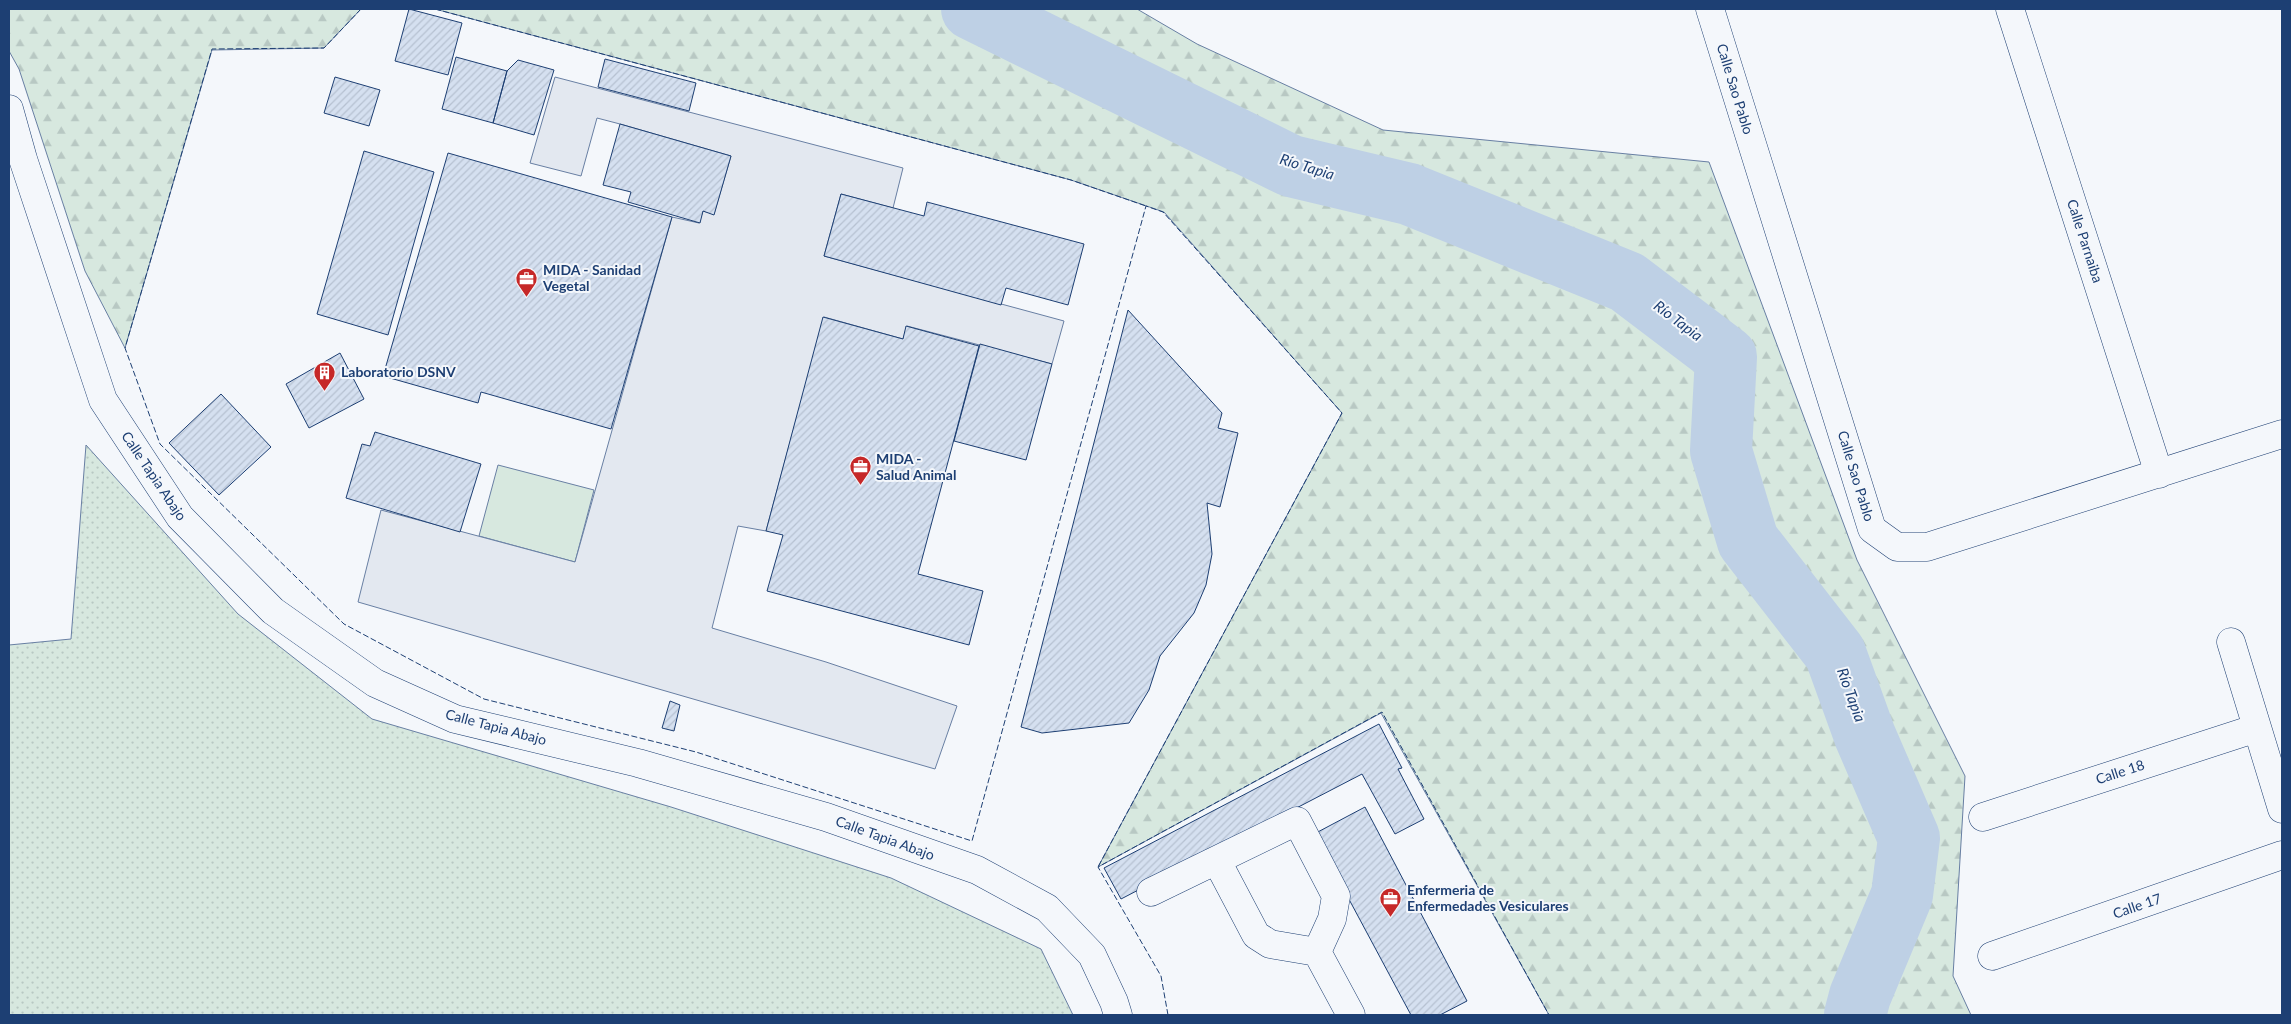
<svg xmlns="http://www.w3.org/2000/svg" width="2291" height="1024" viewBox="0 0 2291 1024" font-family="Lato,sans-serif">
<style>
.grass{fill:url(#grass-dots);stroke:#687fa3}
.forest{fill:url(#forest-firs);stroke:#687fa3}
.park{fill:#d7e8df;stroke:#687fa3}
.parking{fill:#e3e8f0;stroke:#687fa3}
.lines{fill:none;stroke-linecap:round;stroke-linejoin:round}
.river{stroke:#bed0e5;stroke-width:62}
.building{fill:url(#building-hatch);stroke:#1d3f73}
.minor-casing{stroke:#1d3f73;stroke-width:29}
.minor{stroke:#f4f7fb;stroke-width:28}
.fence{stroke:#1d3f73;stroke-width:1;stroke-dasharray:6 2.5;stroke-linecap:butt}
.labels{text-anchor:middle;stroke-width:4;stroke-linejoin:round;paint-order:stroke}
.street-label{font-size:14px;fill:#1d3f73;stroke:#f4f7fb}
.poi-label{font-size:14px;font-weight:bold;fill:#1d3f73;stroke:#f4f7fb;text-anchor:start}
.water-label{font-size:15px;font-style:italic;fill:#1d3f73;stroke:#f4f7fb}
</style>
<defs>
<pattern id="grass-dots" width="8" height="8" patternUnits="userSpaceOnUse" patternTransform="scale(1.25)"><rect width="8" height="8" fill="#d7e8df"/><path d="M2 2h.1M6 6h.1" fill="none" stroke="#b8c8c3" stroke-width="1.8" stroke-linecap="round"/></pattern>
<pattern id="forest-firs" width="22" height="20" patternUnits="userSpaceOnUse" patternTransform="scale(1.25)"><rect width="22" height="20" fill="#d7e8df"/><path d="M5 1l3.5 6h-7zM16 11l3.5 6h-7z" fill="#b8c8c3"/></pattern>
<pattern id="building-hatch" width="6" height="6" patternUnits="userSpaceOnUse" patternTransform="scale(1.25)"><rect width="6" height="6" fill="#d5e0f0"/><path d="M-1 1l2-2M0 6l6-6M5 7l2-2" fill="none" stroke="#b6c1d1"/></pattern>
</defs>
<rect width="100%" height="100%" fill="#f4f7fb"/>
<path class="grass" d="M86,445L238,614L372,719L671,807L891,878L1041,949L1073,1015H9V645L71,639Z"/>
<path class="forest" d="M9,9H361L324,48L212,50L125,348L85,271L19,69L9,51Z
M435,9H1137L1197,44L1383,130L1709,162L1857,560L1965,776L1953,976L1971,1015H1549L1381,713L1098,867L1342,413L1164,212L1071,180Z"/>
<path class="park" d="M498,465L594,490L575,562L479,536Z"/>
<path class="parking" d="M555,77L903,168L893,208L841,194L824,256L1064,321L1052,364L907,326L903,339L824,317L766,531L738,526L712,628L826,662L957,706L935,769L358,602L381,510L575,562L672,217L699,223L703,211L714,214L731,156L620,124L597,118L581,176L530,163Z"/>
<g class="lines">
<path class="river" d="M972,9L1291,166L1409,194L1627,282L1726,357L1721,451L1748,541L1835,653L1865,736L1909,838L1902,895L1860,996L1855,1015"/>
</g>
<path class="building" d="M409,9L462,23L448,75L395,61Z
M456,57L507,71L493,123L442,109Z
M605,59L696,83L689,111L598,87Z
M518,60L554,70L534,135L493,123L507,71Z
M335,77L380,90L369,126L324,113Z
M620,124L731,156L714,215L703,211L700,223L628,202L631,192L603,185Z
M364,151L434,172L388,335L317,314Z
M448,153L672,217L611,429L481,392L478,403L383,376Z
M841,194L924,216L927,202L1084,244L1068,305L1006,288L1001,305L824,256Z
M1128,310L1222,413L1218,428L1238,433L1220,507L1207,503L1212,554L1206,585L1194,613L1160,656L1149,690L1129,723L1042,733L1021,727Z
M823,317L903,339L906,326L979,346L918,574L983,591L969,645L767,591L783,535L766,531Z
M980,344L1052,364L1026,460L954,441Z
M340,353L364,399L309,428L286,384Z
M221,394L271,447L219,495L169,443Z
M375,432L481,464L460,532L346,498L362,444L370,446Z
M670,701L680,705L674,731L662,728Z
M1379,724L1402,768L1398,769L1424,819L1395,834L1362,774L1121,899L1104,868Z
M1365,807L1467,1001L1440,1015H1411L1314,834Z"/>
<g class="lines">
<defs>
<path id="minor" d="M1710,9L1872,529L1897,547H1927L2282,434
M2010,9L2159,474
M9,109L23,159L103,400L180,517L273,611L375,683L455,719L638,763L826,817L977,870L1047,908L1092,955L1114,1002L1118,1015
M2231,642L2282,809
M1983,817L2257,728
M1217,861L1256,935L1270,944L1317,952
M1151,892L1297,821L1336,896L1332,919L1317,952
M1317,952L1351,1015
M1992,956L2282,855"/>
</defs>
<use href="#minor" class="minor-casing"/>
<use href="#minor" class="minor"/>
<path class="fence" d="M361,9L324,48L212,49L125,348L160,444L344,624L484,699L696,752L972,841L1146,206L1163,212L1342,413L1098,867
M435,9L1071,180L1146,206
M1168,1015L1161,976L1098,867L1382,712L1549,1015"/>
</g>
<defs>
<symbol id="office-pin" viewBox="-11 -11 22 30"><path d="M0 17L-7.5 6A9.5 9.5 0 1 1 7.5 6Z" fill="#c62828" stroke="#f4f7fb"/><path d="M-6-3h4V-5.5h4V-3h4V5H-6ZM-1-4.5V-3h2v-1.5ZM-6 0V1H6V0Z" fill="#fff"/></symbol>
<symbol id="building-pin" viewBox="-11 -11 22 30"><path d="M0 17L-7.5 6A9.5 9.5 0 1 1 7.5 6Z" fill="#c62828" stroke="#f4f7fb"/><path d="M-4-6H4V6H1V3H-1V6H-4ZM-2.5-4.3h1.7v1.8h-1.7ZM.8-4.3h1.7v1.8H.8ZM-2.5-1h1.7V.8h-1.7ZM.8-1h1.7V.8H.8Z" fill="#fff"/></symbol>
</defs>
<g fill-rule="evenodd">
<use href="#office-pin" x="514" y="266" width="25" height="34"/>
<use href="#building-pin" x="312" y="360" width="25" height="34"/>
<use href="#office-pin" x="848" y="454" width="25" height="34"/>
<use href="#office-pin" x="1378" y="886" width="25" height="34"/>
</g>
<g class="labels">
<g class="street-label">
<text transform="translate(1735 89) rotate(73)" y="5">Calle Sao Pablo</text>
<text transform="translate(2085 241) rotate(72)" y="5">Calle Parnaiba</text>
<text transform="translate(154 476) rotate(56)" y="5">Calle Tapia Abajo</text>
<text transform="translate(1856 476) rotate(73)" y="5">Calle Sao Pablo</text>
<text transform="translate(496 727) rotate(15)" y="5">Calle Tapia Abajo</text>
<text transform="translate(2120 772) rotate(-18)" y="5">Calle 18</text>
<text transform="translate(885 838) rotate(20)" y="5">Calle Tapia Abajo</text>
<text transform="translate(2137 906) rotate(-19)" y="5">Calle 17</text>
</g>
<g class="poi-label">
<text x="543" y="275">MIDA - Sanidad<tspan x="543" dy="16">Vegetal</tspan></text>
<text x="341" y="377">Laboratorio DSNV</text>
<text x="876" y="464">MIDA -<tspan x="876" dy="16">Salud Animal</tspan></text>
<text x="1407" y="895">Enfermeria de<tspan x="1407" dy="16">Enfermedades Vesiculares</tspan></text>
</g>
<g class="water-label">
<text transform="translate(1307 167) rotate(17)" y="5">Río Tapia</text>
<text transform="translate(1678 321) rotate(37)" y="5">Río Tapia</text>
<text transform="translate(1851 695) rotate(70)" y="5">Río Tapia</text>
</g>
</g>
<rect width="2291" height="1024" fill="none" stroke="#1d3f73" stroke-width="20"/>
</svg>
